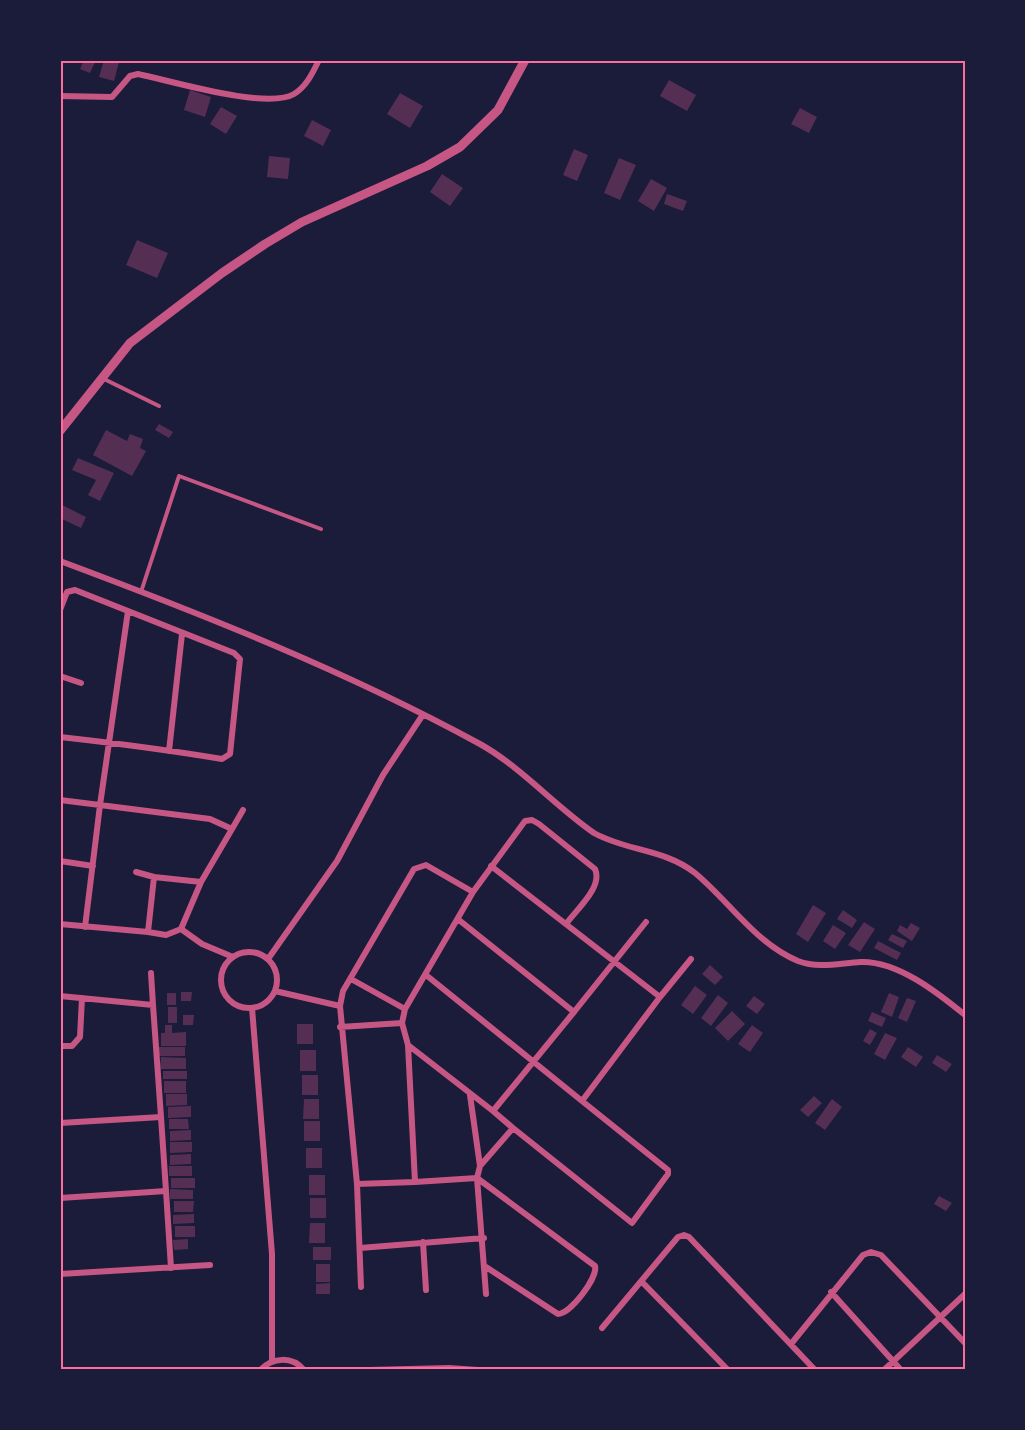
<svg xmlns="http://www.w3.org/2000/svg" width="1025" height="1430" viewBox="0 0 1025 1430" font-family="'Fira Sans Condensed',sans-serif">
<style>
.building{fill:#542f53}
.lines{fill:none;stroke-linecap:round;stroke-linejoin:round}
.service{stroke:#c65784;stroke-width:4}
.minor{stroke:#c65784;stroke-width:6}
.tertiary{stroke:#c65784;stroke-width:9}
.neatline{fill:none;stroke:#ff6b9d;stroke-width:2}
</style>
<rect width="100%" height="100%" fill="#1b1b3a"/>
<path class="building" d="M84,60H96L90,73L80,69Z
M104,60L119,62L114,81L99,77Z
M669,80L696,95L687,111L660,96Z
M190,90L211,97L205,117L184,110Z
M400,93L423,106L410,128L387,114Z
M221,107L237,116L226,134L210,124Z
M800,108L817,117L809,133L791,124Z
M312,120L331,130L323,146L304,136Z
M574,149L588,155L577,181L563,175Z
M269,156L290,158L288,179L267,177Z
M619,158L636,165L620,200L604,193Z
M442,174L463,188L450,206L430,192Z
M651,179L667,188L654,211L638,201Z
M667,194L687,201L683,211L664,204Z
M137,240L168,253L157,278L126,265Z
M159,424L173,432L169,438L155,430Z
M106,430L127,441L130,434L143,439L140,448L146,451L132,476L93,455Z
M78,458L114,473L100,501L88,495L96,480L72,470Z
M60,504L86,517L81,528L60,518Z
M813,905L826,913L808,942L796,934Z
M843,910L857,920L852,928L837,919Z
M864,922L875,929L860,952L848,945Z
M911,923L920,928L912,941L897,931L900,925L907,929Z
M833,925L846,933L835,949L823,941Z
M892,934L907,941L903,948L888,940Z
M878,941L901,953L897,960L874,948Z
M710,965L723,977L715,985L702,974Z
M695,986L707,995L693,1014L681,1005Z
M181,992H192L191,1001H181Z
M167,993H176V1005H167Z
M889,993L899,997L892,1017L881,1012Z
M718,995L728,1003L711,1026L701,1018Z
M754,996L765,1004L757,1014L746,1006Z
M907,998L916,1001L907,1022L898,1018Z
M168,1007H177V1023H168Z
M732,1011L745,1024L728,1041L715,1028Z
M872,1012L886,1018L882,1027L868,1021Z
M183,1015H194L193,1025H183Z
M297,1024H313V1044H297Z
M165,1025H172V1033L186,1032V1046H161V1033H165Z
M752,1025L763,1033L750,1052L738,1044Z
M870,1029L877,1033L870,1045L863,1041Z
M885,1033L897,1038L885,1060L874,1054Z
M159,1047H185V1056H159Z
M908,1047L923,1057L916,1067L901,1057Z
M300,1050H316V1071H300Z
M937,1055L952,1064L946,1072L932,1063Z
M161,1057L186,1058V1069H160Z
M163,1071H187V1079H163Z
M302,1075H318V1095H302Z
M164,1081H186V1093H164Z
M166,1094H187V1105L166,1106Z
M814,1096L822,1103L808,1117L800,1110Z
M304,1099H319V1119H303Z
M832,1099L842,1107L825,1130L815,1123Z
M191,1106V1117L168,1118V1107Z
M169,1119H188L189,1129H169Z
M304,1121H320V1141H304Z
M191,1130V1140L170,1141V1131Z
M170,1142H192V1152L170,1153Z
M306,1148H322V1168H306Z
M191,1154V1164L170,1165V1155Z
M169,1166H192V1176H169Z
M309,1175H325V1195H309Z
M171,1178H195V1188H171Z
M170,1189L193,1190V1199H170Z
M939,1196L952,1203L946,1211L934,1204Z
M310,1198H326V1218H310Z
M174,1201H194L193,1212H174Z
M194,1214V1223L173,1224V1215Z
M310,1223H325V1243H309Z
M175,1226H195V1237H175Z
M188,1239V1249L174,1250L173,1240Z
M313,1247H331V1260H313Z
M316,1264H330V1282H316Z
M330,1283V1294H316V1284Z"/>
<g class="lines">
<path class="service" d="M102,378L159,406
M141,592L179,476L321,529"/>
<path class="minor" d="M60,96L112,97L130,76L138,74C172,81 267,110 294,94C307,86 313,72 319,60
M60,561C202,614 346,671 480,744C521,767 555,806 594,833C626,851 665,849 695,873C730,902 755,943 798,961C819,969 840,963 861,962C898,961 938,993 965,1015
M60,610L67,592L75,590L128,611
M60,676L81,683
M60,737C114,743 168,750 222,759L230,754L240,659L234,653L128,611L100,805L60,800
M169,751L182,634
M232,829L243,810
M60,861L93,866
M154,877L201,882
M459,920L574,1012L646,922
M60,924L148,932L154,877L136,872
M85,927L100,805L210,819L232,829L201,882L181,929
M148,932L166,935L181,929L202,944L233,957
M221 980a28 28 0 1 1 56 0a28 28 0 1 1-56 0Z
M268,959L337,861L383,775L422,716
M151,973L153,1005
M426,975L582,1101L660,997L491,866
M351,979L405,1009
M275,991L340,1006L357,1184L361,1287
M60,996L153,1005L161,1117L60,1123
M660,997L691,959
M340,1006L343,991L414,869L426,865L473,892
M252,1008L272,1254V1361
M402,1023L408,1045L493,1111L574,1012
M340,1027L402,1023L405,1009L473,892L525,821L532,820L539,824L595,869C603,887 577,909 566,924
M60,1046H72L80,1037L82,998
M513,1128L632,1223L668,1174V1170L582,1101
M480,1166L513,1128L493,1111
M477,1178L595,1266C598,1278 570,1314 558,1314L486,1267
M477,1178L486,1294
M415,1182L477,1178L480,1166L470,1095
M357,1184L415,1182L408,1045
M166,1191L171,1268
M60,1198L166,1191L161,1117
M423,1242L426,1290
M360,1248L484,1238
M60,1274L210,1265
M643,1283L728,1370
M831,1292L901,1370
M602,1328L678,1237L684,1235L689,1237L815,1370
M791,1344L863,1255L871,1252L881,1255L965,1343
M260,1370C273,1357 292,1356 304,1370
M369,1370L449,1368L478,1370
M884,1370L965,1294"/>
<path class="tertiary" d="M60,431L130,343L222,273L265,244L302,222L427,166L460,147L498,110L525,60"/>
</g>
<rect width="1025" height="1430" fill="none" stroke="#1b1b3a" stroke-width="123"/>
<rect x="62" y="62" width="902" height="1306" class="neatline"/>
</svg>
